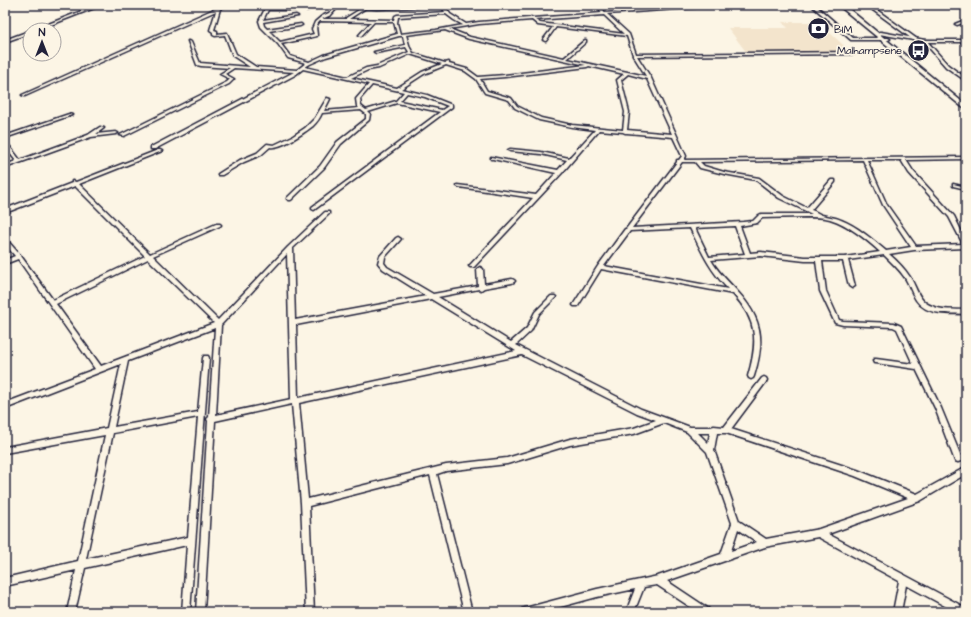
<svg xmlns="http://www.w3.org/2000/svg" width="971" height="617" viewBox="0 0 971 617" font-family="'Architects Daughter',sans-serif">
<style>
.built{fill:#f3e4cc}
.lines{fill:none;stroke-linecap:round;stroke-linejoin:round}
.minor-casing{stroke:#22223b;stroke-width:3}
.tertiary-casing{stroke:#22223b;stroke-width:3}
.trunk-casing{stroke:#22223b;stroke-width:3}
.minor{fill:#fcf5e5;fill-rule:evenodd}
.tertiary{fill:#fcf5e5;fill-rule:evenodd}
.trunk{fill:#fcf5e5;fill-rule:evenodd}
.labels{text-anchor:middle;stroke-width:3.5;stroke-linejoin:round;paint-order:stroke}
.far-poi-label{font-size:11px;fill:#22223b;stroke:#fcf5e5;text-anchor:start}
</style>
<rect width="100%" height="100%" fill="#fcf5e5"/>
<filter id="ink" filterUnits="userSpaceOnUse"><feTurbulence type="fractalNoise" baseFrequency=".025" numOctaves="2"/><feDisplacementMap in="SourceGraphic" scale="8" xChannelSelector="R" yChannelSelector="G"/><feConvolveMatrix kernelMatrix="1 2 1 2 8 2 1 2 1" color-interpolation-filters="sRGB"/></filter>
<g filter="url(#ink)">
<path class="built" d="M782,22H818L851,52L747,53L728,28H788Z"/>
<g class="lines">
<defs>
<path id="minor" d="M97,5H102L38,30H33Z
M223,5H228L220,9L214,30L217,31V34L227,33L236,54L256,67L297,70L306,63L288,58L278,44L261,27L259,21L264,11V5H268V8H306L331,5H350L377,7L417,5L419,6L417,7L377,9L366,8L349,19L394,20L395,16L397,15L445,12L441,5H445L450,14L466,24L479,22L530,18L531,17L533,18L602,13L597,5H601L605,13L706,5H720L718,6L607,14L629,34L636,54L854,52V54H853L637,56L651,78L686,156L684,160L966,157V159L906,160L913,171L954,216L966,241V248L914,250L889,254C897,261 904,268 910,277C917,288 918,301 932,306C942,311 955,309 966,310V314C953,313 938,315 926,309C913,302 912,289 905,278C899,269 891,262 884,255L848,260L855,286L852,288L849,286L843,261H822L826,291L839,320L843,321L894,323L901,326L941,408L962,459L961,461L958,462L955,461L935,408L916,369L876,363H874L873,361L874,359H876L913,364L897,329L893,327L843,325L835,323L820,291L816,261H805L761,256L711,260C718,272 728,281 737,291C763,319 765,341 754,376L753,378L751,379L749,378L748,376C758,342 758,321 733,294L601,269L578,306H574L573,305L598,266L625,229H626L677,162V160H679L682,156L673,137L627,133H625L623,132L599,130L562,173L474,267H470L469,266L470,265L533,198L459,187L457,186V185L536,195L556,173L493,159H491V157L558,170L567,160L541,154L510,151L508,150L510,149L541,152L569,158L595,130L572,127L539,120L515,108L509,100L485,93L476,79L465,71L446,65L424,74L401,89L427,95L452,105V107L314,210L312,209V207L440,112L397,103L368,112L370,114L369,120L341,144L324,168L291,200H289L287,199V198L320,166L337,142L366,119V114L361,110L322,113C320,118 317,122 313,126C304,133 281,149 270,147L261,155L244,162L222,175H218V174L240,160L257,153L267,144L274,145L293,136L305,128L315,118L327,98L330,99L324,111L359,108L357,106L356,99L369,84L303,69L295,75L155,149H151V147L294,72L234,68L225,74L234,79L229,84L124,136L120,135L227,82L230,79L220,74L230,68L201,66L197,65L188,41L191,42L200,63L250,67L233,56L225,35L215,36L213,35V32L210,30L216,11L25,96L22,95ZM335,6L329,13L322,16L315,22L312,29L314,34L280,42L269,31L300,26L302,25L301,24L267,29L264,26L263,22L298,16L296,15L263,20L268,10H306ZM339,6L362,8L346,18V19H322L331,15ZM446,14L454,20L463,25L436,30L400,34L397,23L398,17ZM604,15L624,34L540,23L535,20ZM532,20L538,25L553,27L543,40L545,41H546L556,27L627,36L633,55L646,76L567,59L586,42V40H585L564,58L470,37L449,29L479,24ZM320,21L371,22L359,35L361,36L374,22H394L397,34L324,55L309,62L290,56L281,44L317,36C317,29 314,27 320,21ZM445,30L469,39L586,65L505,75L478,77L467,69L449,64V62L445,63L413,53L410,48L406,35ZM399,36H403L405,45L374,52L376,53L406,47L409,52L377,66L366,68L347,77L305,67L310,64L326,57ZM410,54L442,64L422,72L397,88L351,78L368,70L379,68ZM589,66L624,74L617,80L625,112L623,130L572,125L541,118L517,106L511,98L487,91L480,79L505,77L587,67ZM628,74L647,79L672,134L627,130L629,112L621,80ZM372,85L404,92L396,101L366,110L361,106L360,99ZM407,93L425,97L448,106L442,110L400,101ZM863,160L883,205L911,247L886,251C872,239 858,227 841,220C835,217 829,217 822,215C819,214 815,211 811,210L835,182V180H831L807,208L783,196L759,178L724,172L704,166L700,162ZM867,160H901L909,173L949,217L963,244L916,246L887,205ZM682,162H695L700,168L724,174L756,180L779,198L812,214H761L759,215L753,221L743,222L632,228ZM805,217C813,217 822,217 830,219C849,225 866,239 880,252L845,257H805L761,252L750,253L740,226L757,223L762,218ZM735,226L745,254L709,257L695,228ZM690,228C702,252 709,269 728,289L604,266L630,231Z
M811,5H815L853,38H888L890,39L888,40H851Z
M866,5H870L917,39V41H915Z
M965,20H966V22L957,25L955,24Z
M29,31H30V33L5,42V40Z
M924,40H926L948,65L966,78V81L946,67L924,42Z
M69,114L72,115L5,138V136Z
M100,127L104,128L96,134L116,132L118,133L116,134L91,137L5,168V165L16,161L5,147V143H7L20,160L88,135Z
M158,150H160L162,151L79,184L150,254L216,224H220L221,225L220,226L153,256L218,320L288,247L325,212H329V214L293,248L295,320L426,296L383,269L378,263L380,256L396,238L398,237L401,239L385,257L384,263L387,267L433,294L478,286L477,269L480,267L483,269L484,284L512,279L514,280L515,281L514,282L512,283L484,288L481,290L479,289L438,297L511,342L527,328L535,312L551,296H555L556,297L539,314L531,331L516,345L641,409L690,427H711L714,426L724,427L762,378L764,377L766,378L767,380L766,382L731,429L857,470L917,494L966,467V474L920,501L828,534L966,608V612H956L906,585L901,612H893L899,581L818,537L765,547L667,581L709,609L710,612H698L657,585L644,587L634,612H626L635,589L597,597L542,612H521L522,609L525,608L597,589L658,576L721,554L732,523L707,452L687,432L664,423L634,434L570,445L507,464L446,471L437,474L472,612H464L430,475L309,506L314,612H306L301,503L292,404L215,421L204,612H196L208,421L207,419L209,417L215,328L128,361L114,427L198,412L203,358L204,356H208L209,358L190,612H182L187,545L85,568L75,612H67L76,570L5,586V578L78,561L105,435L5,453V447L107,428L121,364L5,409V403L95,369L18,259L5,264V260L15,256L5,244V239L7,240L21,256L53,300L145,256L75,186L5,213V209L72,183V181L76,182ZM287,254L291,399L216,415L221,325ZM148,259L214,323L101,366L56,304ZM431,299L516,351L298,398L296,325ZM522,355L637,413L656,420L634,428L570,439L507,458L446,465L308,499L299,403ZM198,417L188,537L86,559L113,433ZM698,433H710L708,443ZM717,433H726L855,476L908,498L819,529L766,539L739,521L714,450ZM738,529L757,542L731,551Z
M953,184L966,187V189L953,186Z"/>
<path id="tertiary" d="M881,32L925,40H966V42H925L879,34V32Z"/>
<path id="trunk" d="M838,5H844L966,105V110Z"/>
</defs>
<use href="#minor" class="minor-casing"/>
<use href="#tertiary" class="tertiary-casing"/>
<use href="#trunk" class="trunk-casing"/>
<use href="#minor" class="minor"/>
<use href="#tertiary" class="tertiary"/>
<use href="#trunk" class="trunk"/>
</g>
</g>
<defs>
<symbol id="bank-disc" viewBox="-11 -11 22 22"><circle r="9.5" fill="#22223b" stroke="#fcf5e5"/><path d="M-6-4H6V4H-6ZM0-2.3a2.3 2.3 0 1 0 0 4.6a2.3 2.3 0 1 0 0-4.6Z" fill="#fff"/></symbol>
<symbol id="bus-disc" viewBox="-11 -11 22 22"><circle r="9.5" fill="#22223b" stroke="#fcf5e5"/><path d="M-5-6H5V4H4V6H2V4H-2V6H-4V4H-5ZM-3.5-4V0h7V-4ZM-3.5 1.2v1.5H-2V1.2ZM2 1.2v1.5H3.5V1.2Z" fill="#fff"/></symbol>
</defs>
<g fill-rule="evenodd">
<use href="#bank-disc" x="806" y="16" width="25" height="25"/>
<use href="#bus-disc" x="906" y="38" width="25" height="25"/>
</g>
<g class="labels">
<g class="far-poi-label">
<text x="834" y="33">BIM</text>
<text x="902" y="54" text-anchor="end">Malhampsene</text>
</g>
</g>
<rect width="971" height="617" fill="none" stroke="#fcf5e5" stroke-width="20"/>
<rect x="10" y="10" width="951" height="597" fill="none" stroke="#22223b" stroke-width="1.5" filter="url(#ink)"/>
<g transform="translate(42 42)"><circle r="19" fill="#fcf5e5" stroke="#a5a1a1"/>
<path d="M0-3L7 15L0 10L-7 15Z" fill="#22223b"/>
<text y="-6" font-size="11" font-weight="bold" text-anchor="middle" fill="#22223b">N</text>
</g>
</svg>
